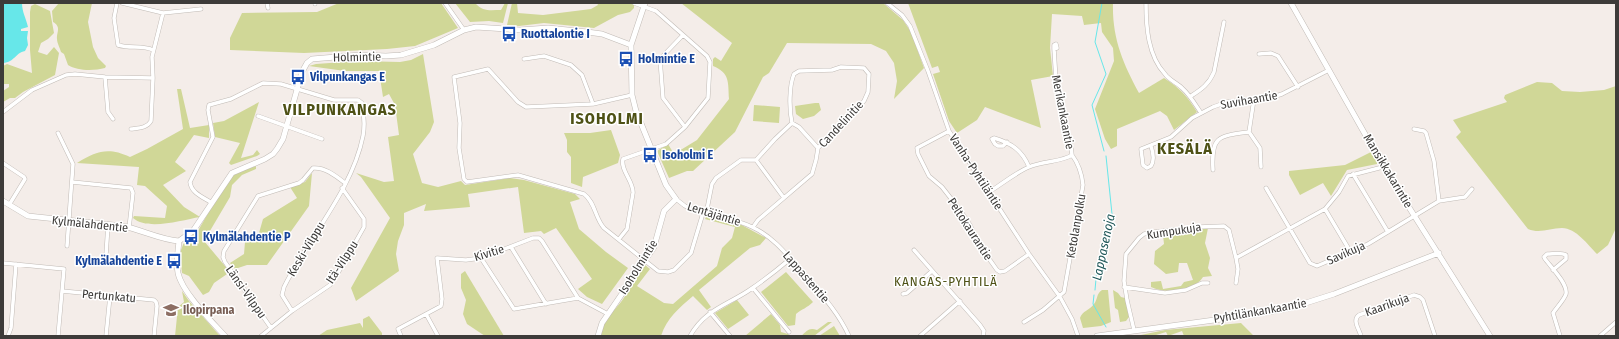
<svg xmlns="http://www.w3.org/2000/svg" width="1619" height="339" viewBox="0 0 1619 339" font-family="'Fira Sans Condensed',sans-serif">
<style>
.green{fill:#d0d797}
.water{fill:#67e7e9}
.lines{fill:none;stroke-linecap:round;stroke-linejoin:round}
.stream{stroke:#67e7e9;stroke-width:1}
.street-casing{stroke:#c1bbb6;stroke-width:4.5}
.secondary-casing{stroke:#c1bbb6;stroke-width:6}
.street{stroke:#fff;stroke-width:3.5}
.secondary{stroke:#fff;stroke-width:5}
.labels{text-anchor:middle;stroke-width:3;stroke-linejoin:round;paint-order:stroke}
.transit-label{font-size:12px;font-weight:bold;fill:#164399;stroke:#fff;text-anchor:start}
.street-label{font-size:12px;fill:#3d3b39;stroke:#fff}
.education-label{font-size:12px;font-weight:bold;fill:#785e54;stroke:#fff;text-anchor:start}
.water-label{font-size:13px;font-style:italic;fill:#22595a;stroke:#fff}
.neighbourhood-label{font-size:13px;letter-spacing:1px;fill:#4e5115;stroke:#fff}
.district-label{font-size:16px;font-weight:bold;letter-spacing:1px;fill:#4e5115;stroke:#fff}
</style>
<rect width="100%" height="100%" fill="#f4ede9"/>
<path class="green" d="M59,3H92L88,22L93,47L98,58L106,66L105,68C94,71 77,71 68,65L64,54L61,52C60,48 57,43 57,39C56,33 62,27 53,22L52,11Z
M339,3H441L458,28L415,46L387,49L304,53L230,50V38L242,13L317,12Z
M455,3H475C483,12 490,10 501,10L505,3H508L503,23L489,21L470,22Z
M512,3H517L518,13L543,15L591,9L598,5L597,3H630L634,5V8L630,12L618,15L594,28L544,23L519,26L507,25Z
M681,3H883L903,20L911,32L924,68L894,99L897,81L894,63L886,51L871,44L787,43L769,73L763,77L735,132L693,171H687L669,178L657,151L668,144L674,154L697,140L729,99C728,82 730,73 713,66V59L715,57L721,61L732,43Z
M908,3H1113C1112,38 1123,63 1139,93L1164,78C1180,88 1187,96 1197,112L1174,130L1167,116L1160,111L1117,129V146L1111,149L1105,139L1095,109L1114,61L1113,48L1102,32L1101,23L1084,25L1082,16L1052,14L1050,48L1053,76L1031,80L1041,128L985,107L977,120L957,133L949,121L933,74L940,72L938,66L932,68Z
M35,4L50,11L54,33L48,39L41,43L38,52L47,55L54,47L59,53L55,75L23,92L15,98H10L3,102V91L9,87V84H3V66L7,64L32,73L30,50V12L31,6Z
M423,54L434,122L430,132L413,154L422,183L438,187L461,181L465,185L510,178L524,180L575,194L580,199L570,202L579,229L606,252L628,268L602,304L587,297L578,289L592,279L556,228L544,234L541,231L524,233L518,187L468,194L470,207L424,211L426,204L404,213V225L398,241L396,254L399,271L356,301L351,288L390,218L361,177L356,173L384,182L394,181L388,137L399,135L395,105L389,94L383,97L379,71H345L309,66L316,64L358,61L400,62L411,60Z
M1537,82L1552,83L1562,91L1580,92L1604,90L1616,86V228L1608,245L1597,254C1588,245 1576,228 1562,228C1550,228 1540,234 1528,229L1456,137L1461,132L1453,120L1507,102L1504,98L1505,95Z
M177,89H181L190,128L209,125V138L194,135L175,162L186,171L163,185L184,207L200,217C182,220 148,231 133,218L134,216L165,218L167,206L145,186L137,185L139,167L77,163C97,151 108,147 130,157L147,149L183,129Z
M259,102L241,158L253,155L257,150L260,154L257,156L231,165L229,163L240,143L215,137L213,123L224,121Z
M815,103H819L821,110L814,116L803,119L796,114L795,106Z
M754,105L780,107L779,123L753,121Z
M611,130L620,155L618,163L583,177L582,187L571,183V157L567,152V140L564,133H590Z
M1373,151L1378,161L1377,164L1347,170L1331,196L1323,183L1300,195L1289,175V171L1345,165Z
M256,166V169L242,175L232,185L230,197L204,241L230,272L214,283L209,292L203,295L189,276L182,273L181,263V250L184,242L199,229L228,179L237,172Z
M312,173L309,206L267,265H247L235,269L230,263L244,254L245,242L259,233L263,219L297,198L290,187L305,182Z
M707,215L738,223L766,238L760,245L750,248L699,290L711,307L707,310L693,296C679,308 667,318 661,336H601C603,320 612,313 621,302C630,290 637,277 645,265L650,269L637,286L664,303L673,304L717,266L722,248L732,238L735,227L705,219Z
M1208,228L1205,243L1210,258L1208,268L1212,276L1203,277C1195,291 1164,294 1151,287V282L1161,281L1163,289L1181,286L1184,282L1193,280L1187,263H1179L1178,272L1166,274L1154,264L1155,251L1164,244L1163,235L1179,231Z
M465,271L504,336H485L467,324L463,314L466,300L461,288V274Z
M786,272L813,302C807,308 802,309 796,314L795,325L788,326L761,292Z
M1102,290H1108L1111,322L1101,326L1083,328L1080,318C1082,311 1090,310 1094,304C1098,299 1096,294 1102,290Z
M1113,290L1118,293L1121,297L1125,298L1129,317L1126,321L1120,322L1118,310L1115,308Z
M182,291L189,301L220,336H175L178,307L184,302Z
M737,300L749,315L728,329L715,313Z
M771,314L780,325L781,332L788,334L790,336H745Z
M369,316L382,333V336H318L327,330L360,323L363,328V319Z
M828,322H832L814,336H801C807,331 809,327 817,330Z
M1241,323L1254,336H1184L1182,331L1168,336L1166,332L1153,336H1136L1165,330Z
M834,326L840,336H819Z"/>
<path class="water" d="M3,3H22C22,12 26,18 28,27L21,29V31H28L27,38L28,45L25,51C15,53 15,62 3,63Z"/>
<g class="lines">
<path class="stream" d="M1102,3L1095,42L1106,74L1092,105L1104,151
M1095,290L1097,268L1112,214L1106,156
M1094,295L1093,304L1106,327"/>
<defs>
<path id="street" d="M117,3L114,18L118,45C130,49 142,45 153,50
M122,3L163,13L201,9
M267,3L268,8
M315,3V4
M445,3L464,30
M887,3L902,15L910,26L928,71L949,131L1029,254L1060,297L1072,319L1078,336
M1146,3C1146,27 1148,56 1165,74C1169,80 1177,83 1182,88C1190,95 1195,104 1201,113
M683,35L660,59L663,98L685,127
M1259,54L1271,53L1278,56L1298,87
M524,59L544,56L571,65L582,75L593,104
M105,77L108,112L113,119
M632,95L593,104L526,107L518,102L488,69L454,77L460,123L459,148L464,179L467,182L518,175L584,194C595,202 595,218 604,228L658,271L668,272L674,270L691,253L703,213
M1191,96C1202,89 1209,84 1214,72L1224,22
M3,112L32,90L66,75L75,74L105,77L153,78L152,57L163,13
M258,116L322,139
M792,123L799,127L818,148
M131,129C139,128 147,128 151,121L153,78
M1414,129L1424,131L1426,133L1434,161L1439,201
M949,131L917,148L918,154L929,176L942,187L960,210L970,225L980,246L997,270L1000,272L1005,271L1029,254
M1249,132L1260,148L1261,167
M58,133L73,164L67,246
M1007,142L1003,146H998L995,144L992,139L994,138C1011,143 1022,150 1029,167
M1151,146C1153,152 1155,160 1151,166L1147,168L1143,165L1141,149L1171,137L1192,118L1213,107L1227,102L1273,97L1282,94L1329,70
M756,160L784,198
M3,163L24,177L25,179L9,205
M1213,170C1211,136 1218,136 1249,132L1254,99
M1353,174L1388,232
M72,182L131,188L133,193L129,228
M1266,188L1310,263L1317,266L1368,244L1439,201L1465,197L1472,189
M989,192C1002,184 1015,173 1029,167C1042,161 1062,162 1072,155L1071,147L1056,80L1054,49L1057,48L1056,44L1054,45V49
M676,199L685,206L693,210C713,216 734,218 752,227C774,237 788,256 804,274C821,294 838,312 849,336
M212,203C203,197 191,193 190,182L213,137L208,110L209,105L231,99L263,83L281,84L334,100H358L362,103C364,114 365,126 363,136C352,191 308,238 284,287L282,295L292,311
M1325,209L1350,251
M706,214L712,184L716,178L741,160H756
M753,227L758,220L812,174L816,160L818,148L864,101L868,92L869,74L864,68L841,67L832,70L799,71L794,74C789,86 789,109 792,123L775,139L756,160
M619,239L627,229L633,193C634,182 620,170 623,159L666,144L685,127L708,98L710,62L707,56L656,11L634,3
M511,247L546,304
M914,250L980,325L984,331L983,336
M106,255L108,225
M481,258L514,309L578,298
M3,263L64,269L58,336
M1553,270L1566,259V255C1561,252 1553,254 1547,254L1544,257L1545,259C1551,267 1568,284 1566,294C1564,300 1557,307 1553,313L1560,336
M1236,283L1238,269L1236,258L1325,209L1339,192L1348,176L1379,168L1383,166
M1124,287L1165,293L1186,290L1202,283H1208
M753,288L789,332
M62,291L154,300L156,302L157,306L154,336
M903,294L907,293L932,271
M710,312L730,336
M426,314L438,336
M1024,322L1043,310L1064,292L1083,185C1082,175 1078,163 1072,155
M271,328L225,262L223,257L224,251L258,196L299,183L303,180L313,168C325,167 336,176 345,183
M1134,330L1127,300L1124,281L1126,254L1139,238L1144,234L1154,232L1199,227L1224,226L1229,230L1236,258
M8,336L11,328L16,264
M106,336L110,296
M261,336L292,311L330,285L338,273L364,227V219L342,188
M401,336L398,329L441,306L442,299L437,258L466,260L481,258L533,238H539L542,241L578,298L608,314
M690,336C705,310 725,306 748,291C763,281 777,270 790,259
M920,336L960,301
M1361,336C1359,329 1352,320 1359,315L1414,295L1420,297L1423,300L1435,336
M1600,336L1616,322"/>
<path id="secondary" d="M1291,3L1383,166L1490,336
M3,201L28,216L123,226C142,230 161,240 179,241
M179,241L193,231L232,173L265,159L273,154L277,149L283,139L302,72L307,63L312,59L360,55L386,56L401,55L434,45L464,30L476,27L520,30L548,28L587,32L602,34L631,45
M179,241C178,251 176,263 178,273C182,292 211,321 225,336
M598,336L602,323L654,247L664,211L676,199L666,185L636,111L632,95L631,45L645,3
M1097,336L1251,315L1290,308L1334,294L1439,253"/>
</defs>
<use href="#street" class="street-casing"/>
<use href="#secondary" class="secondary-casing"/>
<use href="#street" class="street"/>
<use href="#secondary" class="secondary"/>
</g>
<defs>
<symbol id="bus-bare" viewBox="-9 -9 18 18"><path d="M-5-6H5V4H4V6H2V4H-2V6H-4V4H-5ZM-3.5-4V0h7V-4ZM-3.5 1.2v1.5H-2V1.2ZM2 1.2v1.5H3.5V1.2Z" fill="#1a4fb4" stroke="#fff" stroke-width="2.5" paint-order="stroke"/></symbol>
<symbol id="school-bare" viewBox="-9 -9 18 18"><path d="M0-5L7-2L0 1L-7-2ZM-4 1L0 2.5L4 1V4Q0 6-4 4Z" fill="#8d6e63" stroke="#fff" stroke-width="2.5" paint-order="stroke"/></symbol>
</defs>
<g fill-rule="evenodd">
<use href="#bus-bare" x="498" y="23" width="22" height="22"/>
<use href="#bus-bare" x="615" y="48" width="22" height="22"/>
<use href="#bus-bare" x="287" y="66" width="22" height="22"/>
<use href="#bus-bare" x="639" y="144" width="22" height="22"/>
<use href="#bus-bare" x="180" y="226" width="22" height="22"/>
<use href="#bus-bare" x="163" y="250" width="22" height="22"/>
<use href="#school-bare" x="160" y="299" width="22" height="22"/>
</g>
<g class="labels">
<g class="transit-label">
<text x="521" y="38">Ruottalontie I</text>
<text x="638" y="63">Holmintie E</text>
<text x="310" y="81">Vilpunkangas E</text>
<text x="662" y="159">Isoholmi E</text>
<text x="203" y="241">Kylmälahdentie P</text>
<text x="162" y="265" text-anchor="end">Kylmälahdentie E</text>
</g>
<g class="street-label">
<text transform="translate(357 57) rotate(-1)" y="4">Holmintie</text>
<text transform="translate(1249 100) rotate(-10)" y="4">Suvihaantie</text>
<text transform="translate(1063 112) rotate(79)" y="4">Merikankaantie</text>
<text transform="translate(841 124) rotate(-47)" y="4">Candelinitie</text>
<text transform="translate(1388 171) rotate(59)" y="4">Mansikkakarintie</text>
<text transform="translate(976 172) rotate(57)" y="4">Vanha-Pyhtiläntie</text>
<text transform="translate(714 214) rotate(17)" y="4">Lentäjäntie</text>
<text transform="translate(90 224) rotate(6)" y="4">Kylmälahdentie</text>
<text transform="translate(1076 226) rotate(-80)" y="4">Ketolanpolku</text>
<text transform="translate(970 229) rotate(57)" y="4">Peltokaurantie</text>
<text transform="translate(1174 231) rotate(-9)" y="4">Kumpukuja</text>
<text transform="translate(306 249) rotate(-59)" y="4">Keski-Vilppu</text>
<text transform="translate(489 253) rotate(-17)" y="4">Kivitie</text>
<text transform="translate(1346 253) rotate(-24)" y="4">Savikuja</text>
<text transform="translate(342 262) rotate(-57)" y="4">Itä-Vilppu</text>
<text transform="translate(638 267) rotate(-58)" y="4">Isoholmintie</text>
<text transform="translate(806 277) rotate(49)" y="4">Lappastentie</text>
<text transform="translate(246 292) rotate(55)" y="4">Länsi-Vilppu</text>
<text transform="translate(109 296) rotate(5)" y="4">Pertunkatu</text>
<text transform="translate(1387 305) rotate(-20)" y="4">Kaarikuja</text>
<text transform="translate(1260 311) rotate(-10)" y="4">Pyhtilänkankaantie</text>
</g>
<g class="education-label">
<text x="183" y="314">Ilopirpana</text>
</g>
<g class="water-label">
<text transform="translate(1103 247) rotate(-78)" y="5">Lappasenoja</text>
</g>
<g class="neighbourhood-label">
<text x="946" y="286">KANGAS-PYHTILÄ</text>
</g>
<g class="district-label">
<text x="340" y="115">VILPUNKANGAS</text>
<text x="607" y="124">ISOHOLMI</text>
<text x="1185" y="154">KESÄLÄ</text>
</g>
</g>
<rect width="1619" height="339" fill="none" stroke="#3d3b39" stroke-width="8"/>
</svg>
